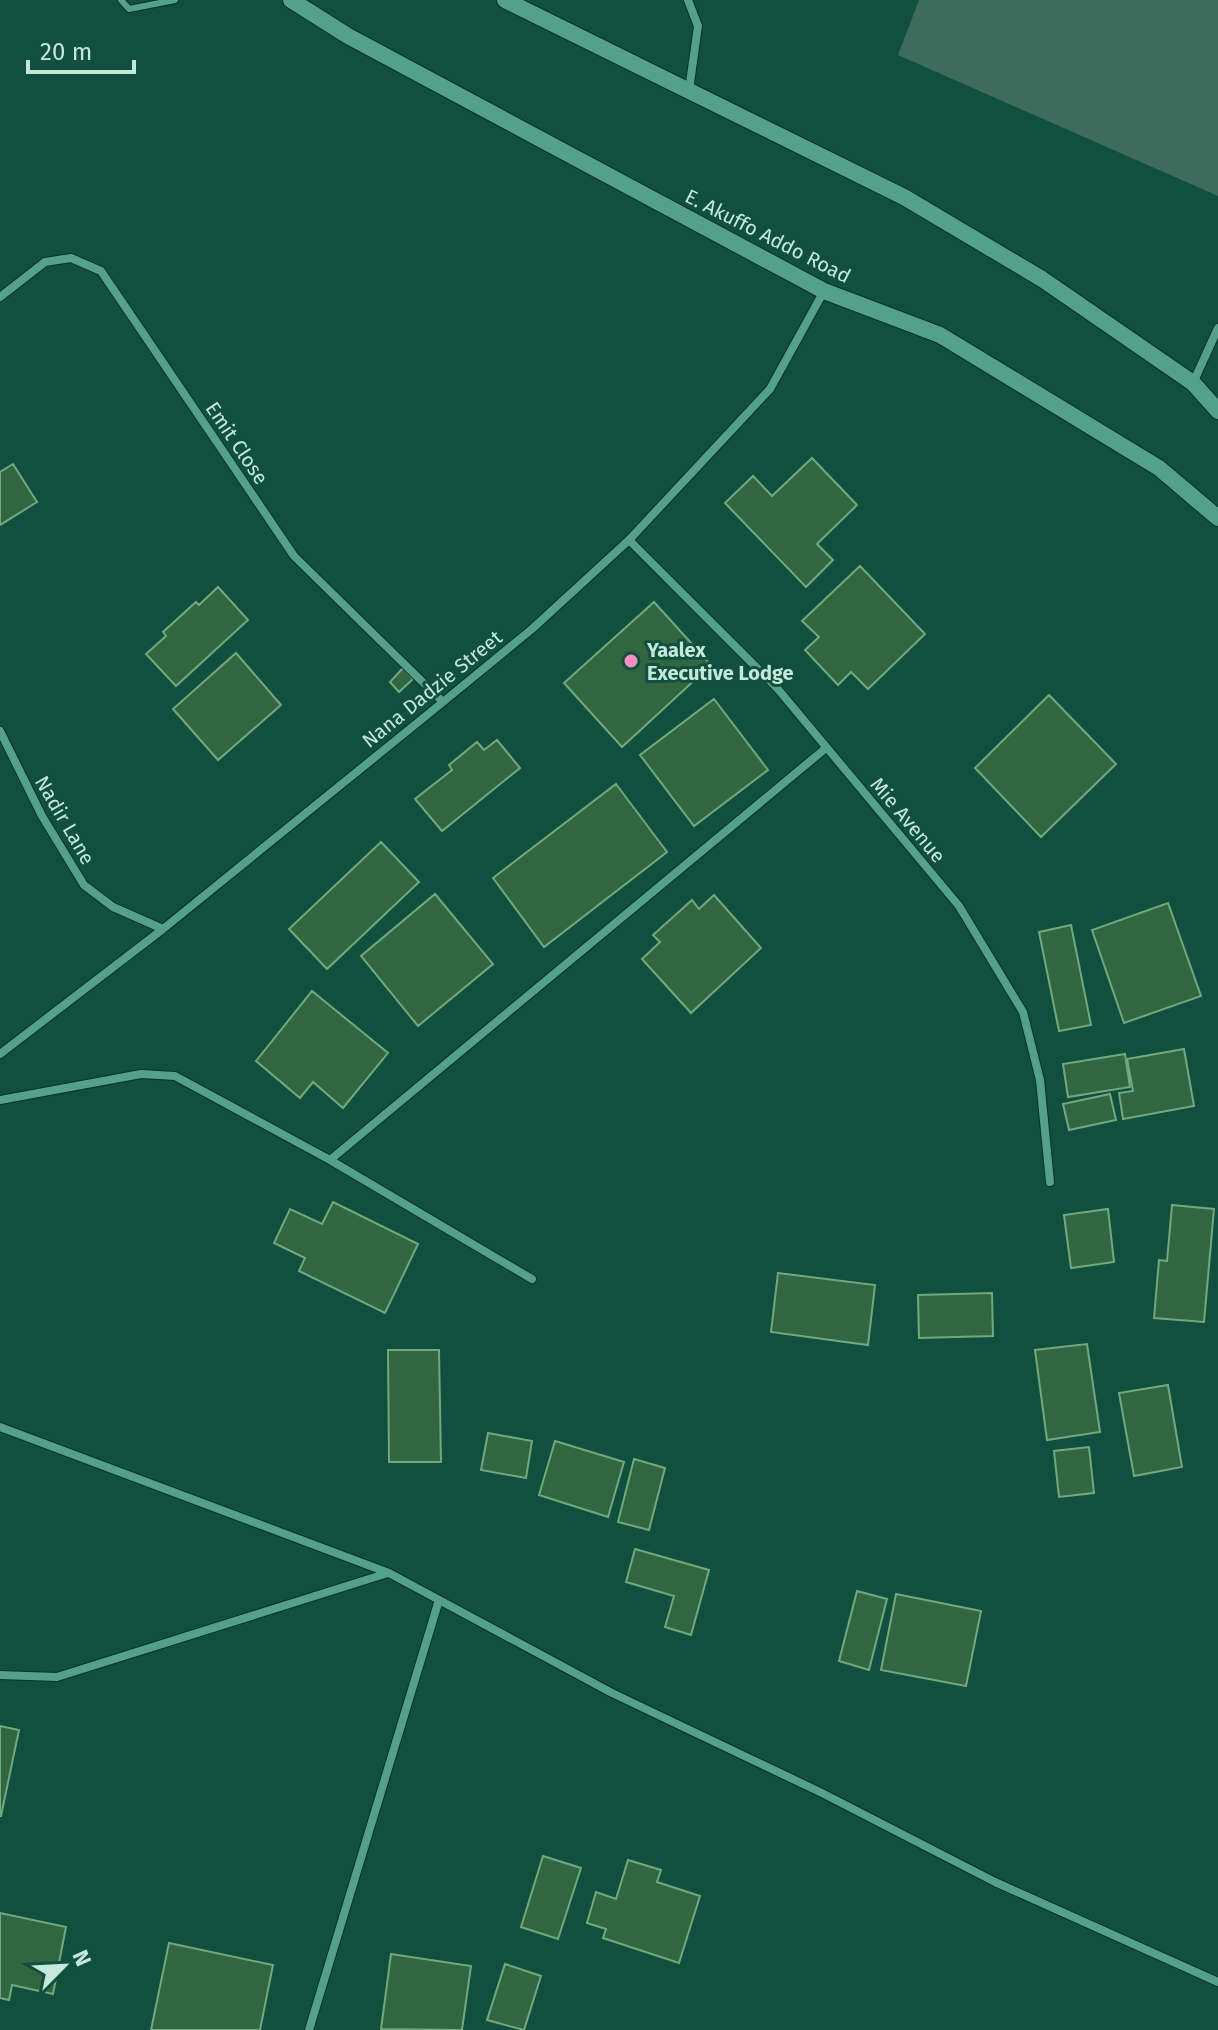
<svg xmlns="http://www.w3.org/2000/svg" width="1218" height="2030" viewBox="0 0 1218 2030" font-family="'Fira Sans',sans-serif">
<style>
.green{fill:#3f6b5c}
.building{fill:#326640;stroke:#72a87e;stroke-width:2}
.lines{fill:none;stroke-linecap:round;stroke-linejoin:round}
.lane-casing{stroke:#073226;stroke-width:8}
.street-casing{stroke:#073226;stroke-width:10}
.secondary-casing{stroke:#073226;stroke-width:18}
.lane{stroke:#55a088;stroke-width:6}
.street{stroke:#55a088;stroke-width:8}
.secondary{stroke:#55a088;stroke-width:16}
.poi-dot{fill:#fb8fc3;stroke:#114f3e;stroke-width:3}
.labels{text-anchor:middle;stroke-width:6;stroke-linejoin:round;paint-order:stroke}
.street-label{font-size:20px;fill:#c4e9db;stroke:#114f3e}
.poi-label{font-size:20px;font-weight:bold;fill:#c4e9db;stroke:#114f3e;text-anchor:start}
</style>
<rect width="100%" height="100%" fill="#114f3e"/>
<path class="green" d="M919,0H1218V196L898,55Z"/>
<path class="building" d="M812,458L857,505L817,544L833,560L806,587L725,503L753,476L772,496Z
M13,464L37,502L0,525V472Z
M860,566L925,634L868,689L851,672L838,685L805,650L819,637L802,621Z
M218,587L248,620L176,686L146,654L166,636L163,632L196,602L199,605Z
M654,602L711,665L622,747L564,683Z
M236,653L281,705L218,760L173,709Z
M403,668L413,679L399,692L390,682Z
M1049,695L1116,764L1041,837L975,768Z
M714,699L768,770L694,826L640,755Z
M497,740L520,768L442,831L415,799L452,770L449,765L477,742L484,750Z
M616,784L667,852L544,947L493,878Z
M381,842L419,882L327,969L289,929Z
M435,894L493,964L418,1026L361,956Z
M714,895L761,948L691,1013L642,959L660,942L653,935L692,900L699,909Z
M1168,903L1201,996L1124,1023L1092,930Z
M1071,925L1091,1025L1059,1031L1039,932Z
M312,991L388,1053L343,1108L313,1082L300,1098L256,1061Z
M1184,1049L1194,1106L1123,1119L1119,1093L1133,1091L1127,1059Z
M1125,1054L1130,1087L1068,1097L1063,1064Z
M1110,1094L1116,1120L1069,1130L1063,1104Z
M333,1202L418,1244L385,1313L299,1271L305,1258L274,1243L290,1209L322,1224Z
M1172,1205L1214,1209L1204,1322L1154,1318L1159,1260L1167,1261Z
M1108,1209L1114,1262L1071,1268L1064,1215Z
M778,1273L875,1285L868,1345L771,1332Z
M992,1293L993,1336L919,1338L918,1295Z
M1087,1344L1100,1432L1047,1440L1035,1350Z
M388,1350H439L441,1462H389Z
M1168,1385L1182,1467L1134,1476L1119,1393Z
M488,1433L532,1441L526,1478L481,1470Z
M555,1441L624,1462L608,1517L539,1495Z
M1089,1447L1094,1493L1059,1497L1054,1451Z
M634,1459L665,1468L649,1530L618,1522Z
M635,1549L709,1570L691,1635L665,1627L674,1596L626,1582Z
M857,1591L887,1599L869,1670L839,1661Z
M896,1594L981,1611L966,1686L881,1670Z
M0,1726L19,1730L1,1816H0Z
M543,1856L581,1868L558,1939L521,1927Z
M628,1860L661,1870L657,1882L700,1896L679,1963L603,1938L606,1929L587,1923L596,1892L616,1899Z
M0,1913L66,1927L53,1994L12,1985L9,2000L0,1998Z
M169,1943L273,1965L260,2030H151Z
M391,1954L471,1966L462,2030L381,2029Z
M505,1964L541,1976L524,2030L487,2020Z"/>
<g class="lines">
<defs>
<path id="lane" d="M121,0L129,9L175,0"/>
<path id="street" d="M688,0L698,26L689,90
M0,297L45,262L71,258L101,271L294,556L443,702
M1193,383L1218,328
M629,540L777,688L959,906L1023,1012L1040,1080L1050,1182
M0,731L42,816L84,885L113,907L163,929
M0,1054L163,929L443,702L532,629L629,540L770,389L824,291
M0,1100L141,1074L175,1076L330,1160L532,1279
M330,1160L826,748
M0,1427L389,1573L612,1693L822,1793L995,1882L1218,1982
M0,1675L57,1677L388,1573
M309,2030L439,1600"/>
<path id="secondary" d="M291,0L348,36L824,291L940,335L1159,468L1218,518
M505,0L904,197L1042,279L1193,383L1218,411"/>
</defs>
<use href="#lane" class="lane-casing"/>
<use href="#street" class="street-casing"/>
<use href="#secondary" class="secondary-casing"/>
<use href="#lane" class="lane"/>
<use href="#street" class="street"/>
<use href="#secondary" class="secondary"/>
</g>
<circle class="poi-dot" cx="631" cy="661" r="8"/>
<g class="labels">
<g class="street-label">
<text transform="translate(768 236) rotate(27)" y="7">E. Akuffo Addo Road</text>
<text transform="translate(237 443) rotate(56)" y="7">Emit Close</text>
<text transform="translate(432 689) rotate(-39)" y="7">Nana Dadzie Street</text>
<text transform="translate(65 820) rotate(60)" y="7">Nadir Lane</text>
<text transform="translate(908 820) rotate(50)" y="7">Mie Avenue</text>
</g>
<g class="poi-label">
<text x="647" y="657">Yaalex<tspan x="647" dy="23">Executive Lodge</tspan></text>
</g>
</g>
<g transform="translate(64 1966) rotate(66)" stroke="#114f3e" stroke-width="6" paint-order="stroke">
<path d="M0-6L14 30L0 20L-14 30Z" fill="#c4e9db"/>
<text y="-12" font-size="22" font-weight="bold" text-anchor="middle" fill="#c4e9db">N</text>
</g>
<path d="M28 60v12h106v-12" fill="none" stroke="#c4e9db" stroke-width="4"/>
<text x="40" y="60" font-size="24" fill="#c4e9db" stroke="#114f3e" stroke-width="6" paint-order="stroke">20 m</text>
</svg>
